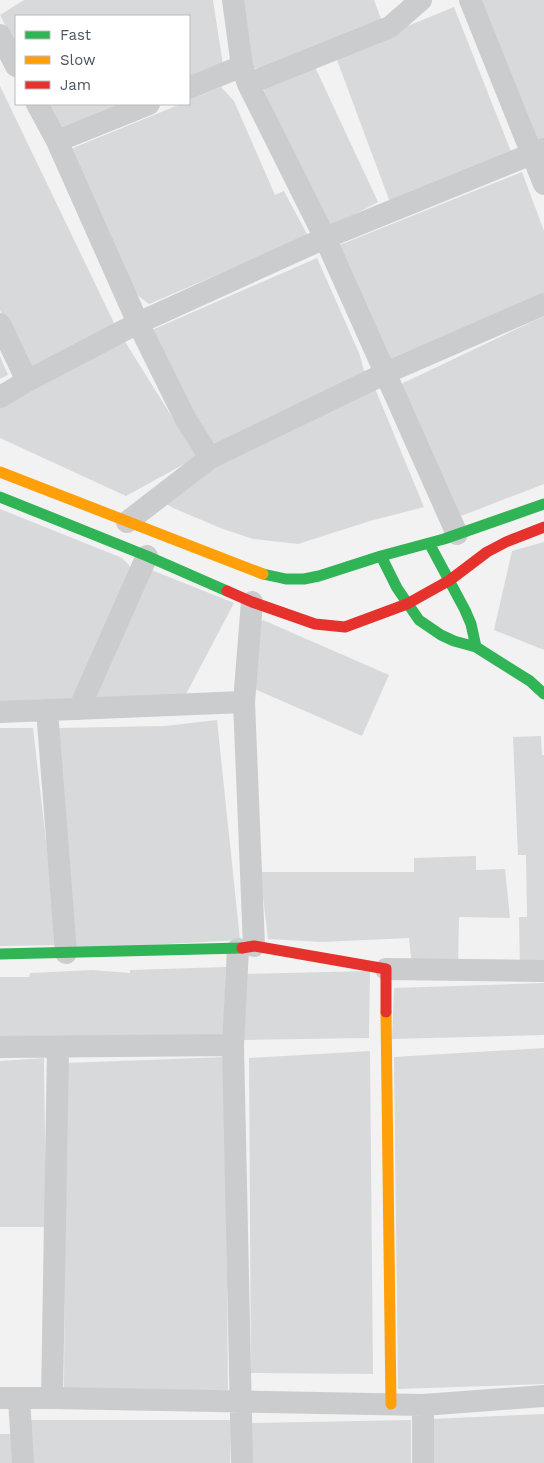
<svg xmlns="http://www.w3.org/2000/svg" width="544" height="1463" viewBox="0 0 544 1463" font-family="'Work Sans',sans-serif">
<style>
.building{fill:#d8d9db}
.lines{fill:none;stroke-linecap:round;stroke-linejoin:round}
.street{stroke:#caccce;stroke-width:22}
.fast{stroke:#30b455;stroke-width:11}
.slow{stroke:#ff9f0a;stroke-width:11}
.jam{stroke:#e5322d;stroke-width:11}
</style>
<rect width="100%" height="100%" fill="#f2f2f2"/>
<path class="building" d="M24,0H213L223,65L189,78V16H16V46L0,15Z
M237,0H374L383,24L278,67L246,69Z
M474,0H544V140L533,145Z
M454,7L512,154L391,205L337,60L398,30Z
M315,67L378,202L322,231L263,88Z
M0,86L115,325L28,370L0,310Z
M221,87L234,101L275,195L284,191L308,236L149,304L136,294L68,150L181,104H189V100Z
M47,104H122L60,128Z
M522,172L544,231V293L388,367L337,246Z
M317,258L359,353L367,381L209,451L152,330Z
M544,316V484L461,516L401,384Z
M124,340L197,457L126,496L0,438V403Z
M0,356L8,375L0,379Z
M374,386L424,507L370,521L298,544L253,539L223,529L173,508L155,497Z
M0,509L122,558L129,565L132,573L69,705L0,706Z
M544,542V650L494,630L512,551Z
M149,569L234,603L184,698L88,702Z
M263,620L389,675L362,736L252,688L251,628Z
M217,720L240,940L76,949L58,728L165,726Z
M0,728H33L58,945L0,946Z
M541,736L542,755H544V969H520L519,917H527L526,855H518L513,737Z
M476,856V870L505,869L510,918L459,917L458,967H412L409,938L322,942L268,939L260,872H414V858Z
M226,967L223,1041L0,1044V977H29L30,973L92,970L130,973V970Z
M370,971L369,1038L241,1040L242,974Z
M544,983V1035L392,1039L394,988Z
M544,1048V1384L398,1389L394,1057Z
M370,1051L373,1374L251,1373L249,1058Z
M225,1057L228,1390H64L66,1063Z
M44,1058L46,1227H0V1061Z
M544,1414V1463H432L431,1419Z
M30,1420H231L230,1463H32Z
M411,1420V1463H251L250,1423Z
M0,1434H15L16,1463H0Z"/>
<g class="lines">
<path class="street" d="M233,0L242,66L248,84
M421,0L390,27L248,84L325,238L457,534
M470,0L544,184
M0,35L16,66
M189,88L242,66
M37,104L57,141L138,323L185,418L210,458
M57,141L149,104
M0,324L27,381L0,397
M27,381L138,323L325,238L544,149
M127,522L210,458L386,373L544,304
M244,702L254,946
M79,709L147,556
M47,710L66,953
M0,712L244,702L252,602
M238,949L233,1045L242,1463
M386,969L544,971
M0,1047L233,1045
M0,1398H52L58,1047
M19,1398L23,1463
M52,1398L423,1405
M423,1463V1405L544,1396"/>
<path class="fast" d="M0,497L147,556L227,591
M429,543L465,610L471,624L476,647
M381,556L397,588L419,620L441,635L454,641L476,647L530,681L544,694
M263,574L286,579H304L319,576L381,556L444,539L544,504
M0,954L242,948"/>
<path class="slow" d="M0,472L263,574
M386,1012L391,1404"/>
<path class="jam" d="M227,591L252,602L315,624L345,627L407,604L450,580L487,552L506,542L544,527
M242,948L254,946L386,969V1012"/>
</g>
<rect x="15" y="15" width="175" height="90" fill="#ffffff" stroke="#b7bbbe"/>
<rect x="25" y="31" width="25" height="8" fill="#30b455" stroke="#b7bbbe"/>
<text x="60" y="40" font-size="15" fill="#4b545d">Fast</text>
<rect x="25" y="56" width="25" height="8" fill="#ff9f0a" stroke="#b7bbbe"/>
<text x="60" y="65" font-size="15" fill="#4b545d">Slow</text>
<rect x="25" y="81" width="25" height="8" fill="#e5322d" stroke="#b7bbbe"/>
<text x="60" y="90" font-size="15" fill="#4b545d">Jam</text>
</svg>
